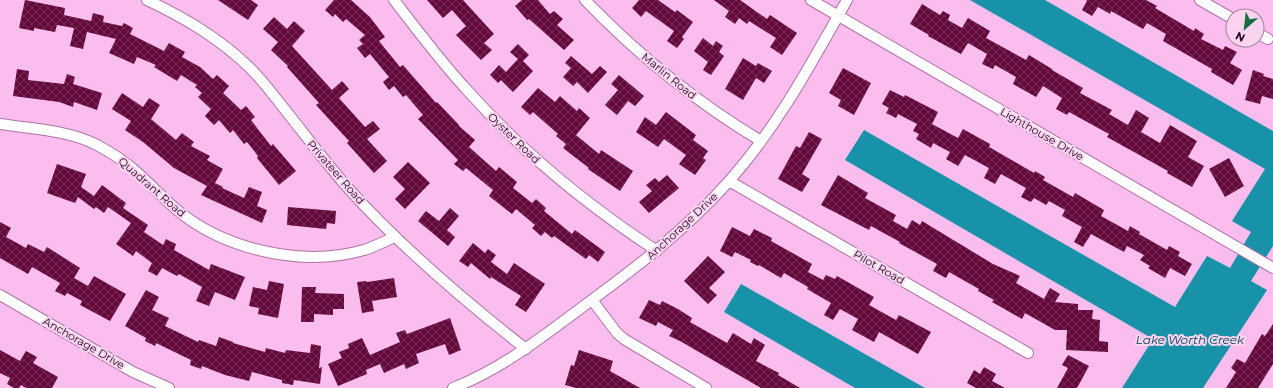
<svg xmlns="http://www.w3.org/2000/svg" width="1273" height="388" viewBox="0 0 1273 388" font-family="Montserrat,sans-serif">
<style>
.water{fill:#1792a8}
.building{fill:url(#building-cross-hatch)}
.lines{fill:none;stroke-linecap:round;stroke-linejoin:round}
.minor-casing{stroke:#ae74a2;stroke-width:12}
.minor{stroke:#fff;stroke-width:10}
.labels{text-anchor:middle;stroke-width:4;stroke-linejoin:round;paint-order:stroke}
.street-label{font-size:11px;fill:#210b1d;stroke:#fad3f1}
.water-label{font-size:12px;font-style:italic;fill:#034753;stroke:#fad3f1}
</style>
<defs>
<pattern id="building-cross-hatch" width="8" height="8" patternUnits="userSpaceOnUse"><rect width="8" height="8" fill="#64093b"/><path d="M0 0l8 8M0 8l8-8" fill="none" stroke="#762c55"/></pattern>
</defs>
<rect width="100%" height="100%" fill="#fbbcee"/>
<path class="water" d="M970,0H1045L1273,131V246L1251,281L1267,290L1203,388H1122L1153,339L845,160L864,130L1175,307L1207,256L1230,268L1251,232L1232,221L1265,169Z
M741,284L925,388H855L724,312Z"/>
<path class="building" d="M25,0L65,8L64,15L91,21L93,13L104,16L103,22L122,26L124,23L133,28L130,34L164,51L169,43L185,52L182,57L200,67L213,79L217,75L229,86L223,93L241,110L246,106L255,117L251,120L271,146L273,144L296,171L279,185L257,158L258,156L247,142L244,144L233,130L230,133L219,120L214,125L205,116L211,109L198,97L202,93L195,87L197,85L181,75L177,81L154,67L156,65L137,57L134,64L109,53L116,39L87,32L83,49L70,46L74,28L57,25L55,32L34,28V31L19,28Z
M218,0H251L258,5L248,20Z
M334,0H351L370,17L385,37L379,41L400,67L403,65L436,103L437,102L459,125V126L475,140L469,147L496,171L499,167L517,182L513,188L532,203L536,199L546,208L544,211L572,234L575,230L605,252L598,262L589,255L586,259L554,236L552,238L545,232L541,236L532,228L535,225L516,209L512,214L489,196L493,190L466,168L463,171L454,164L458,160L418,119L423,115L406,95L403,97L394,86L389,90L383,82L389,77L370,54L365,58L357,48L363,44L359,40L365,35L346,19L343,22L335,14L333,17L325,10Z
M427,0H463L494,34L484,43L492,50L481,60L456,35L466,26L452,10L443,18Z
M522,0H538L550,14L554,11L563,19L557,25L574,40L564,50L529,19L527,20L515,6Z
M639,0H658L675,12L677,10L693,22L682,37L684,39L677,48L667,41L674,31L646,11L641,17L632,8Z
M714,0H740L767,19L770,15L797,33L782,55L770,47L776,38L749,21L747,24L739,18L735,24L725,17L729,11Z
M1086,0H1146L1157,6L1155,8L1194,31L1195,28L1204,34L1201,39L1223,50L1225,46L1237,52L1230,63L1242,70L1233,85L1211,72L1212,69L1163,41L1166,34L1147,23L1143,29L1111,11L1110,14L1098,7L1092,16L1082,10L1087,1Z
M922,4L940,15L943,11L950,15L948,20L962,28L968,18L990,31L986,38L1026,60L1029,55L1052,69V70L1083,88L1080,93L1112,110L1109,114L1128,125L1136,110L1149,118L1141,132L1160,143L1170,125L1197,141L1188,157L1204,166L1192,187L1167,173L1168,171L1107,137L1109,134L1069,112L1067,115L1056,109L1062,98L1043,86L1036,97L1013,84L1016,77L995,65L993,69L982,64L987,54L968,43L961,54L928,36L929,35L910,24Z
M274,17L287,29L294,21L305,31L292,46L332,90L342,81L349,89L339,98L365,127L373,121L380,129L367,139L387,161L374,173L347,143L349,141L316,105L319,103L287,67L288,66L271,50L278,42L263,29Z
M703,38L713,46L716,41L723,46L719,52L724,56L711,75L703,70L708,62L694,51Z
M518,44L529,55L523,61L533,71L513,92L501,80L498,83L490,75L499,65L506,72L518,59L510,52Z
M571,56L592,74L600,66L607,72L588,93L577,82L573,86L563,77L571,68L565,63Z
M743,58L756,66L758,63L772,71L764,83L756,78L743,100L725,89Z
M843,68L871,83L854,115L838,106L841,100L829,93Z
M17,69L29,71L28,80L64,84L67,74L75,77L73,84L102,93L97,110L74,102L73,107L59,102L13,96Z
M1253,70L1264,74L1263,76L1273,79V99L1262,96L1260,104L1245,100Z
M619,75L644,96L635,106L628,101L617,115L605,105L618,90L611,84Z
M538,88L555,102L560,96L577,111L579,108L590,118L576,135L599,154L601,150L633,171L620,191L588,169L589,168L563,148L566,144L556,136L558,134L533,112L530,115L521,107Z
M890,90L904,97L905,95L938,112L932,124L958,138L963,129L990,144L989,147L1034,173L1035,171L1045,177L1043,180L1073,197L1075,193L1104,210L1101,216L1128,231L1130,226L1140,232L1139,234L1167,250L1169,246L1180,252L1178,256L1192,264L1185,276L1170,268L1165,278L1148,268L1150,266L1140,260L1144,255L1127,246L1124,252L1091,234L1083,247L1074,242L1082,227L1062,216L1065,210L1049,201L1046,205L1034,198L1031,202L1021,197L1026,188L1001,174L995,184L984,178L989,168L965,155L958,166L946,159L950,152L933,143L931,148L916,139L919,134L913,131L917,124L898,114L896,118L886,113L889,108L882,104Z
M122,93L143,107L149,98L160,105L151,119L176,140L182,133L194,142L191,146L210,156L207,160L223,169L215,183L223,187L222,188L244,198L249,187L262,192L257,206L267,210L262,223L201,195L207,186L174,168L143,142L125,130L131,121L112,109Z
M666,112L696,135L693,140L708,151L703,158L706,160L695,175L679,164L686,155L664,139L658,147L636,132L645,117L656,125Z
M809,132L822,139L802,174L810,179L802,192L778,179L796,146L800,148Z
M1229,158L1244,186L1225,197L1209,169Z
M408,162L430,183L405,209L395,199L405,189L393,177Z
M57,164L86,174L81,187L94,196L102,185L126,203L123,208L148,225L144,232L163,245L166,239L176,244L174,250L209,270L211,264L245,277L235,300L215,292L209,306L196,301L202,287L179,274L177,276L162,268L157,276L148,271L152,263L136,251L133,256L116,244L131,223L108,207L104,213L96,207L94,209L78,197L75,203L47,193Z
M667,175L679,188L649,213L639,202L652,191L646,185L655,178L659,182Z
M838,175L868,193L865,198L896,215L893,221L907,229L912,220L920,225L922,221L993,264L1020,276L1016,283L1044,299L1050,288L1060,294L1055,302L1078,304V310H1093L1092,319L1100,320L1099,341L1108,342V352L1066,350L1067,330H1055L1025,313L1022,319L992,302L994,300L978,291L979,289L949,272L946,278L933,271L937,264L899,243L900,242L871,226L869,230L821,205Z
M288,207L336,211L335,224L327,223L326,229L287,225Z
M450,208L459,216L447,230L455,237L448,246L418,221L426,211L439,221Z
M0,222L11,228L6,237L26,248L28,244L44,252L47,247L80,268L74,278L88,286L94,276L126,294L110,321L80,305L82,301L67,293L65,296L55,291L60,283L32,267L28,274L0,258Z
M732,227L750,236L754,229L772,238L771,241L812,264L808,272L823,280L826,275L835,279L837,276L874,297L869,305L896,320L899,315L931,332L918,354L879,332L874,342L852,330L858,319L840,309L833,320L824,315L831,303L807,289L808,287L784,273L781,278L759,265L758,266L750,262L751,260L735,252L732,257L720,251Z
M473,243L485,253L488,249L496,255L491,262L507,274L514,263L545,284L526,312L515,305L521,296L491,277L490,279L471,263L468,267L459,261Z
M708,256L725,272L709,288L717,295L708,304L684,281Z
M394,278L397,297L372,301L374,311L362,313L357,282L366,281L367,282Z
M269,281L284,284L278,318L258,314L259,308L249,306L253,287L267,290Z
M302,287H316L315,293L344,294V309H333V315L314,314V322H301Z
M146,290L159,297L152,310L169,318L165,326L198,342L199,340L216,346L219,337L233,342V343L265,352L266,348L285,353L286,350L310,353L311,344L321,346L319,368L322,367L320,384L294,380L293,385L282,383V380L252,372L249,381L225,375L202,366L201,369L190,365L191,360L156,343L155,346L145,341L146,338L125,326Z
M649,300L660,305L662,301L678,309L692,318L690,322L727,343L733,333L751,344L754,338L765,345L756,361L779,373L778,375L800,388H761L680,341L669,336L673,330L658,322L656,326L639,318Z
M450,318L461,350L449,355L445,344L416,354L419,363L406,369L404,364L384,373L380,364L366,370L367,374L338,386L328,364L342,358L339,352L349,348L348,344L362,338L370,355L400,342L396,333L405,330L407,334Z
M1273,324V364L1258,388H1226L1236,372L1231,368L1237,359L1245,363L1262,334L1265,336Z
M0,350L20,361L26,351L37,357L33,363L58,377L52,388H26L21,385L19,388H14L7,384L10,378L0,373Z
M579,350L613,361L610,371L640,388H576L565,385L571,365L574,366Z
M1068,355L1089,366L1077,388H1057L1068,368L1062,365Z
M984,367L996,374L992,381L1005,388H976L967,383L974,370L980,374Z"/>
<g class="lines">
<defs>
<path id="minor" d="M147,0C185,18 219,38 250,68C265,83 277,100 290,116C309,140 327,164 347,187C401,247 462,299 526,349
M394,0C418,31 441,62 467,90C523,153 587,205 657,251
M585,0C638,55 696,102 761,141
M811,0L1273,268
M1200,0L1233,19
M1257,33L1268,39
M0,124C32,129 68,130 97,145C110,152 122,159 133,169C150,183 164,200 182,214C230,251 305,267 364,250C374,247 385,241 395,237
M729,181L1028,353
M0,295L133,372L169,388
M592,300L617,333L624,339L706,388
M453,388C501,369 541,338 581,308C634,269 686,230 730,180C778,126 812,62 847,0"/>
</defs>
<use href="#minor" class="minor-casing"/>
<use href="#minor" class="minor"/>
</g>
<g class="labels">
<g class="street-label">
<text transform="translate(669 76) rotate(39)" y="4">Marlin Road</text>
<text transform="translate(1042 134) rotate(30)" y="4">Lighthouse Drive</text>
<text transform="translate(514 138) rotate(44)" y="4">Oyster Road</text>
<text transform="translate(336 172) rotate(49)" y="4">Privateer Road</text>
<text transform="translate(152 187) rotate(41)" y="4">Quadrant Road</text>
<text transform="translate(682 226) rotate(-43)" y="4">Anchorage Drive</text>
<text transform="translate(879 267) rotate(30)" y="4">Pilot Road</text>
<text transform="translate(84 343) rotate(30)" y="4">Anchorage Drive</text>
</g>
<g class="water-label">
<text x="1190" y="344">Lake Worth Creek</text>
</g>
</g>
<g transform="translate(1245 28) rotate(208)"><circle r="19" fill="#fad3f1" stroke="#a3839c"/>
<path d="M0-3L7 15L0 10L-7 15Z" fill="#176c3d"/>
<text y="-6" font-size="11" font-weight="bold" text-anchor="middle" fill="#210b1d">N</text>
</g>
</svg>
